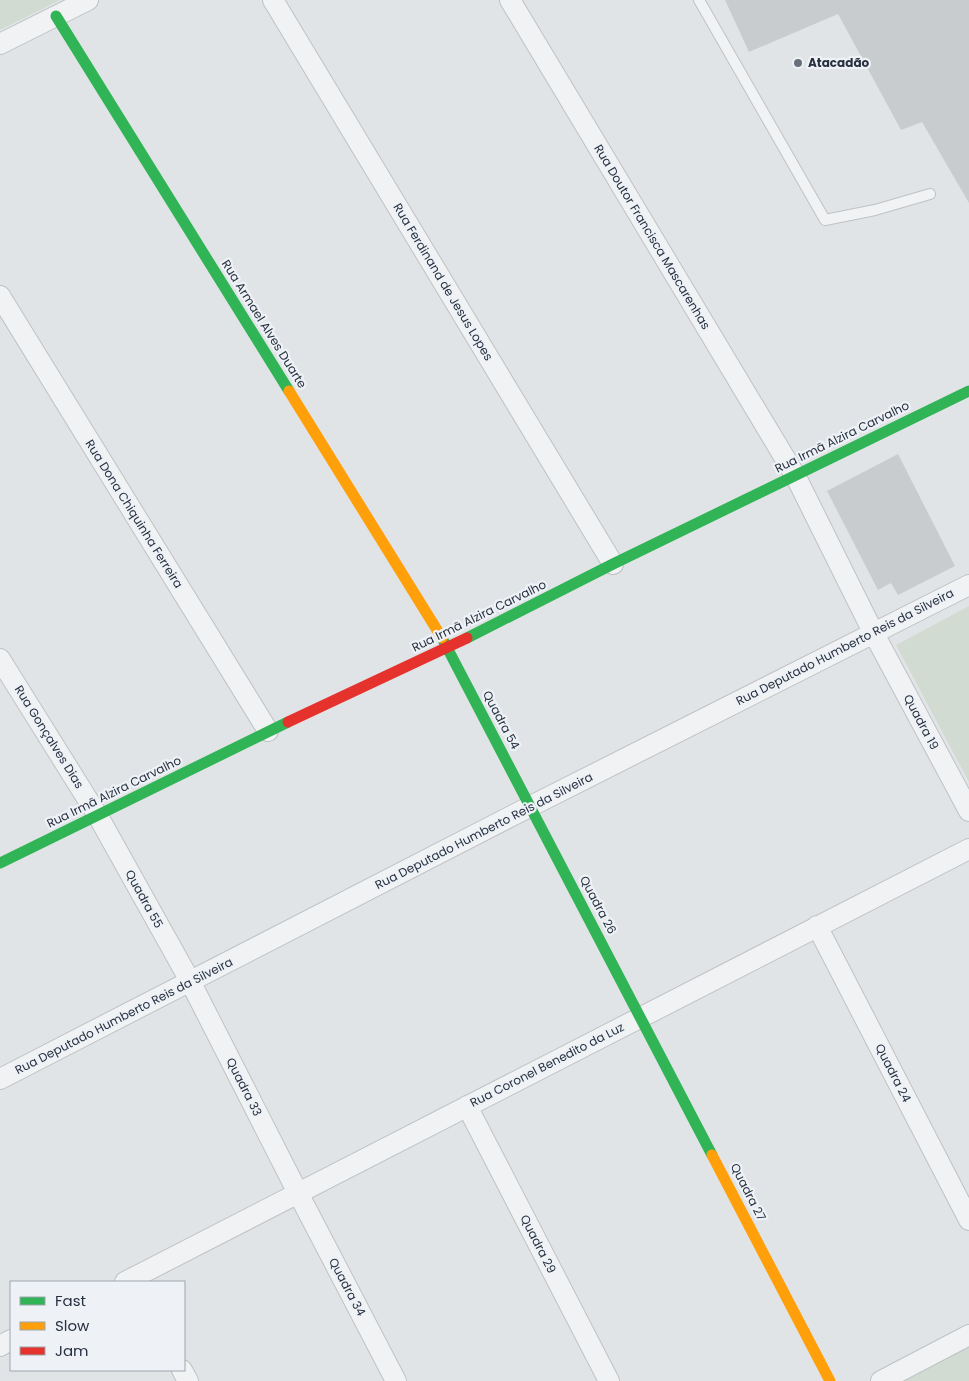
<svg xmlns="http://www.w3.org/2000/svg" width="969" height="1381" viewBox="0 0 969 1381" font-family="Poppins,sans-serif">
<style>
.green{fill:#d2dbd1}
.building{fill:#c9cccf}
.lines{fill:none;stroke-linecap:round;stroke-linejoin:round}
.lane-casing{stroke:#bfc2c5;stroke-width:12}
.street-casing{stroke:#bfc2c5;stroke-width:22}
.lane{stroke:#f0f2f3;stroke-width:10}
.street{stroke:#f0f2f3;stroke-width:20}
.fast{stroke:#30b455;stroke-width:11}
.slow{stroke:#ff9f0a;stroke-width:11}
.jam{stroke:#e5322d;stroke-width:11}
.poi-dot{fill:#68707a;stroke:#eef2f6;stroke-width:2}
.labels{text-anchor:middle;stroke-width:4.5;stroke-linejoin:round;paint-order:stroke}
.poi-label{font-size:12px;font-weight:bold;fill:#273140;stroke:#eef2f6;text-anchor:start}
.street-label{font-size:12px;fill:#273140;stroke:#eef2f6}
</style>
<rect width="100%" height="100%" fill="#e1e4e7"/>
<path class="green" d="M0,0H60L0,30Z
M969,606V782L896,645Z
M969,1340V1381H887Z"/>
<path class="building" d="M725,0H969V203L922,122L901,130L838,14L749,52Z
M898,454L955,566L898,595L891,583L878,590L827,491Z"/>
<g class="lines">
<defs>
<path id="lane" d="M699,0L825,220L875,210L930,194"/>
<path id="street" d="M273,0L613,564
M510,0L795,475L873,632L969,811
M0,44L88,0
M0,296L268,731
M0,659L98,816L190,981L298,1193L396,1381
M817,926L969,1220
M0,1079L531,806L969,585
M467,1106L609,1381
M125,1282L969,849
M0,1346L11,1340
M182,1370L188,1381
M881,1381L969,1335"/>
</defs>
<use href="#lane" class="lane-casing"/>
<use href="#street" class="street-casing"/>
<use href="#lane" class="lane"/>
<use href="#street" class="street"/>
<path class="fast" d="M56,16L289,391
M442,638L712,1155
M467,638L613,564L969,391
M0,863L288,722"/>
<path class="slow" d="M289,391L442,638
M712,1155L830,1381"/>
<path class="jam" d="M288,722L467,638"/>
</g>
<circle class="poi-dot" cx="798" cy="63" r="5"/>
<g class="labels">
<g class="poi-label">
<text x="808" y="67">Atacadão</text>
</g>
<g class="street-label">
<text transform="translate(652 237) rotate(59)" y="4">Rua Doutor Francisca Mascarenhas</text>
<text transform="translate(443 282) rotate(59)" y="4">Rua Ferdinand de Jesus Lopes</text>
<text transform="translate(264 324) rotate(58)" y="4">Rua Armael Alves Duarte</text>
<text transform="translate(842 437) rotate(-26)" y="4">Rua Irmã Alzira Carvalho</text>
<text transform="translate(134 514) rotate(58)" y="4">Rua Dona Chiquinha Ferreira</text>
<text transform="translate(479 616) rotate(-26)" y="4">Rua Irmã Alzira Carvalho</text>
<text transform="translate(845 647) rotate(-27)" y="4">Rua Deputado Humberto Reis da Silveira</text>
<text transform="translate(501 720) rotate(62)" y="4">Quadra 54</text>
<text transform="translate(921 722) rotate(62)" y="4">Quadra 19</text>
<text transform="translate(49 737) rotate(58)" y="4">Rua Gonçalves Dias</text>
<text transform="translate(114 792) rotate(-26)" y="4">Rua Irmã Alzira Carvalho</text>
<text transform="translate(484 831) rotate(-27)" y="4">Rua Deputado Humberto Reis da Silveira</text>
<text transform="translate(144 899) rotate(61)" y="4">Quadra 55</text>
<text transform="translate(598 905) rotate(62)" y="4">Quadra 26</text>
<text transform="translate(124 1016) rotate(-27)" y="4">Rua Deputado Humberto Reis da Silveira</text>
<text transform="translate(547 1065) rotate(-27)" y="4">Rua Coronel Benedito da Luz</text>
<text transform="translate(893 1073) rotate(63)" y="4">Quadra 24</text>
<text transform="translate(244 1087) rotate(63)" y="4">Quadra 33</text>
<text transform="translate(748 1192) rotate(63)" y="4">Quadra 27</text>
<text transform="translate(538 1244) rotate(63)" y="4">Quadra 29</text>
<text transform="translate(347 1287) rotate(62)" y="4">Quadra 34</text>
</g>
</g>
<rect x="10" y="1281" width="175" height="90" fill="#eef2f6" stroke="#9ea5ad"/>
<rect x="20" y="1297" width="25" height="8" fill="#30b455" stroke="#9ea5ad"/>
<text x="55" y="1306" font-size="15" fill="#273140">Fast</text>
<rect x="20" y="1322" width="25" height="8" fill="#ff9f0a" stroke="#9ea5ad"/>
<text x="55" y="1331" font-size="15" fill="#273140">Slow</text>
<rect x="20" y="1347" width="25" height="8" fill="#e5322d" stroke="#9ea5ad"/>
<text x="55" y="1356" font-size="15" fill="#273140">Jam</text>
</svg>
